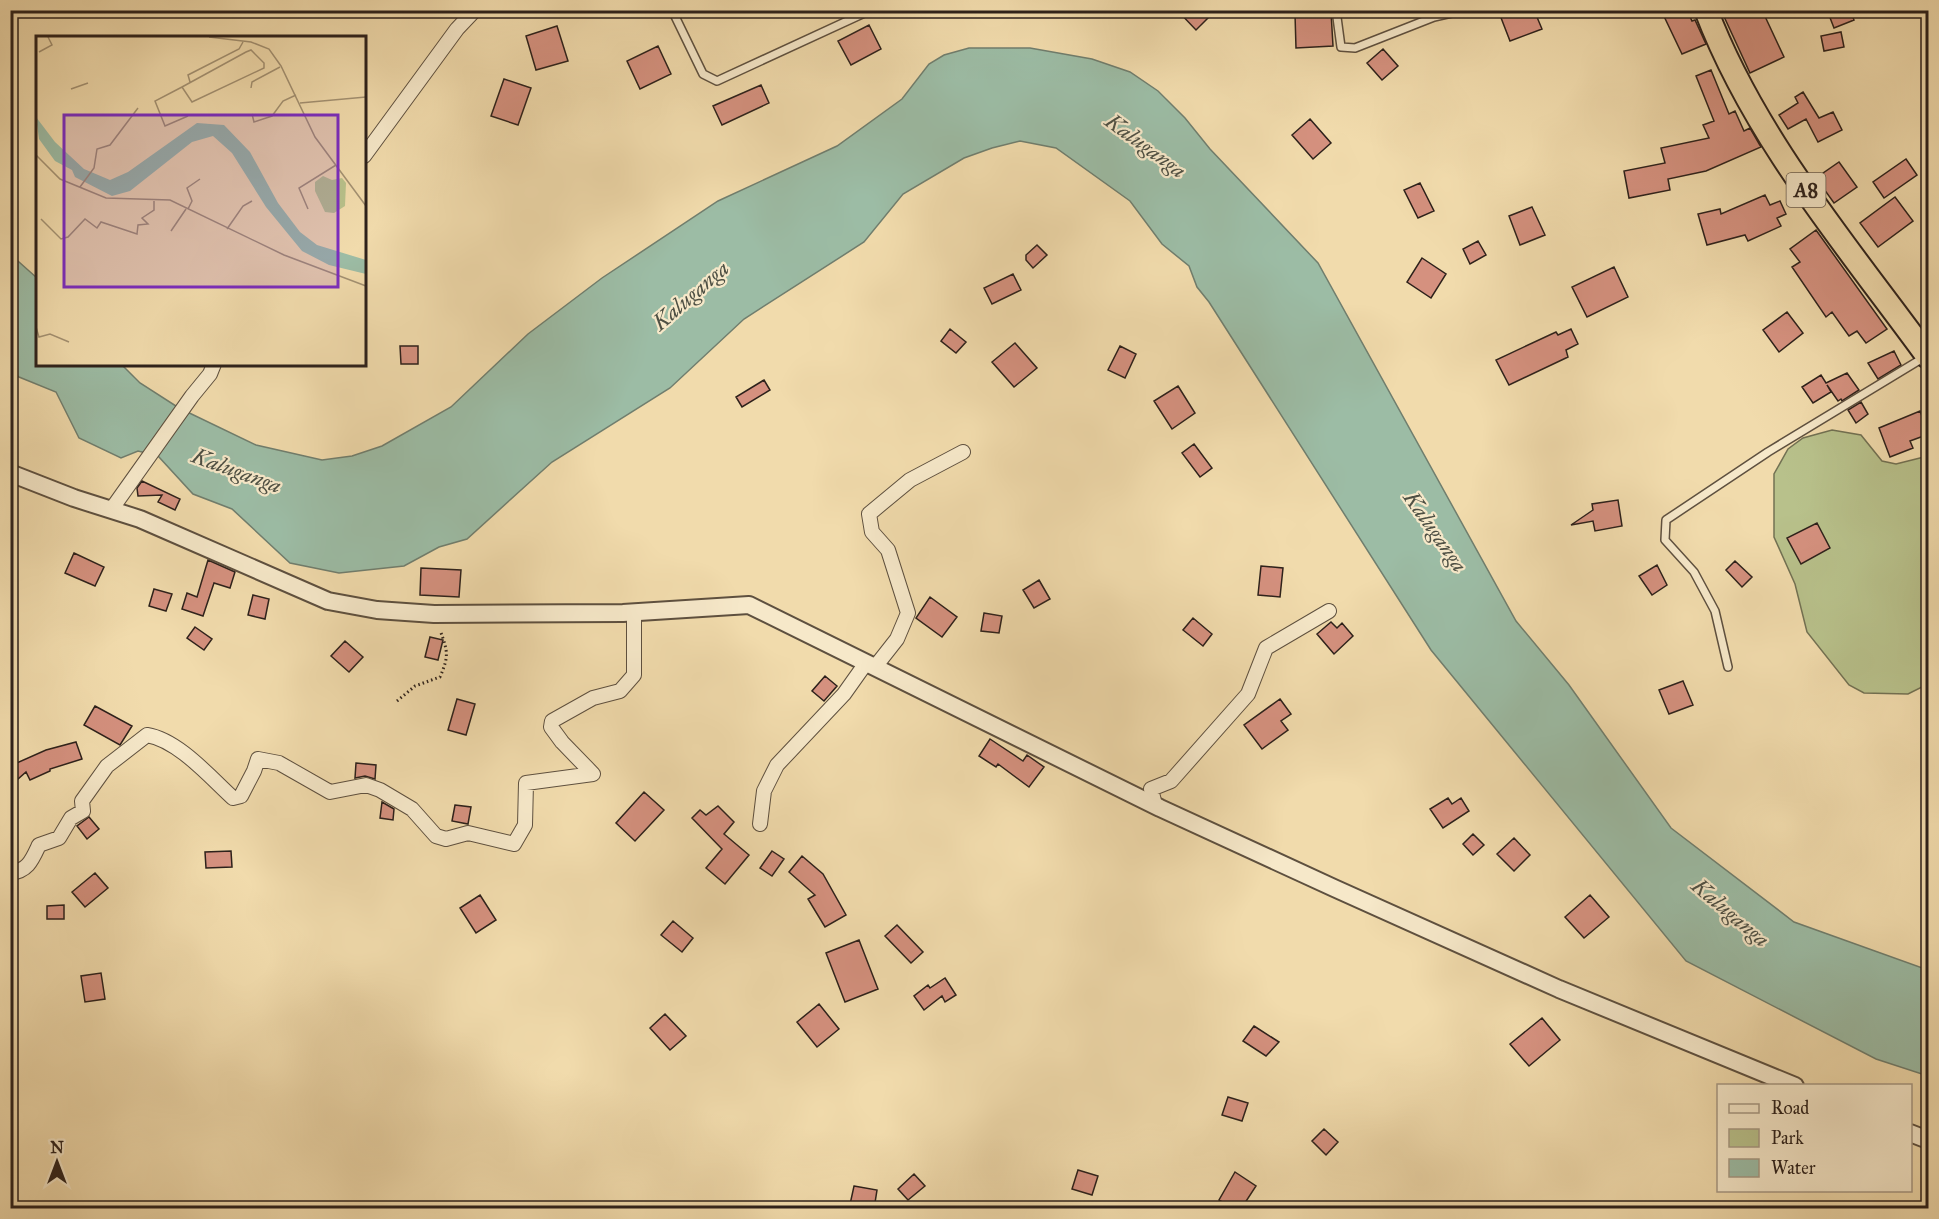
<svg xmlns="http://www.w3.org/2000/svg" width="1939" height="1219" viewBox="0 0 1939 1219" font-family="'IM FELL Great Primer',serif">
<style>
.green{fill:#b8c18b;stroke:#727153;stroke-width:1.5}
.water{fill:#9cbca5;stroke:#707e6e;stroke-width:1.5}
.building{fill:#d5917f;stroke:#2d211b;stroke-width:1.5}
.lines{fill:none;stroke-linecap:round;stroke-linejoin:round}
.service-casing{stroke:#5e503f;stroke-width:10}
.minor-casing{stroke:#5e503f;stroke-width:16}
.tertiary-casing{stroke:#5e503f;stroke-width:20}
.trunk-casing{stroke:#2d211b;stroke-width:26}
.path{stroke:#2d211b;stroke-width:3;stroke-dasharray:1.5 3;stroke-linecap:butt}
.service{stroke:#f6e8c9;stroke-width:7}
.minor{stroke:#f6e8c9;stroke-width:14}
.tertiary{stroke:#f6e8c9;stroke-width:16}
.trunk{stroke:#f1dbac;stroke-width:22}
.labels{text-anchor:middle;stroke-width:4.5;stroke-linejoin:round;paint-order:stroke}
.shield{fill:#f6e8c9;stroke:#695d4f;stroke-width:1.5}
.shield-label{font-size:20px;font-weight:bold;fill:#2d211b}
.water-label{font-size:22px;font-style:italic;fill:#4e5044;stroke:#f6e8c9}
.inset-road{fill:none;stroke:#a39172;stroke-width:1.5}
.view{fill:#7b2cbf;fill-opacity:0.15;stroke:#7b2cbf;stroke-width:3}
.inset-edge{fill:none;stroke:#2d211b;stroke-width:3}
</style>
<rect width="100%" height="100%" fill="#f1dbac"/>
<filter id="stains"><feTurbulence type="fractalNoise" baseFrequency=".00333" numOctaves="4"/><feColorMatrix values="0 0 0 0 .2 0 0 0 0 .09 0 0 0 0 .02 0 0 0 .5 -.17"/></filter>
<radialGradient id="worn" r=".72"><stop offset=".6" stop-color="#630" stop-opacity="0"/><stop offset="1" stop-color="#630" stop-opacity=".3"/></radialGradient>
<path class="green" d="M1832,430L1861,435L1882,461L1896,464L1928,456V684L1908,694L1864,693L1849,685L1807,632L1795,584L1774,537V474L1788,449L1803,438Z"/>
<path class="water" d="M969,48H1030L1092,59L1130,72L1158,91L1185,118L1210,149L1318,263L1516,621L1569,685L1671,828L1794,922L1928,970V1076L1876,1059L1686,961L1431,650L1209,302L1197,287L1189,266L1162,244L1130,201L1056,148L1020,141L992,148L964,158L903,194L864,242L744,319L670,388L552,462L467,539L439,547L404,566L339,573L290,563L232,509L193,494L158,456L138,451L121,458L79,438L56,392L19,377L11,372L10,254L37,278L38,364L122,365L140,383L179,408L256,445L322,460L352,456L382,446L451,407L528,334L602,278L718,201L837,146L902,99L929,64L944,55Z"/>
<path class="building" d="M1177,10H1216L1196,30Z
M1498,10H1534L1542,29L1510,41Z
M1661,10H1687L1692,21L1695,20L1706,44L1682,54Z
M1721,10H1762L1784,57L1750,73Z
M1827,10H1850L1854,20L1834,28Z
M1331,12L1333,46L1296,48L1295,14Z
M869,25L881,49L851,65L838,41Z
M557,26L568,61L536,70L526,36Z
M1841,32L1844,47L1824,51L1821,36Z
M658,46L671,74L640,89L627,61Z
M1383,49L1398,66L1382,80L1367,63Z
M1711,70L1729,114L1735,111L1744,131L1750,128L1761,147L1706,171L1668,179L1670,190L1629,198L1624,171L1665,163L1661,148L1709,138L1703,125L1714,121L1696,76Z
M504,79L531,88L518,125L491,116Z
M761,85L769,103L722,125L713,106Z
M1803,92L1819,118L1833,112L1842,130L1818,142L1806,119L1788,129L1779,115L1798,103L1795,97Z
M1310,119L1331,143L1313,159L1292,135Z
M1906,159L1917,175L1884,198L1873,182Z
M1839,162L1857,187L1834,203L1816,178Z
M1420,183L1434,211L1418,218L1404,190Z
M1765,195L1770,205L1780,201L1786,214L1777,218L1781,226L1748,241L1745,235L1707,245L1698,214L1720,209L1721,214Z
M1895,197L1913,221L1878,247L1860,223Z
M1532,207L1545,235L1520,245L1509,216Z
M1816,230L1887,329L1866,343L1857,331L1849,336L1832,312L1826,317L1792,267L1800,262L1790,249Z
M1478,241L1486,255L1470,264L1463,249Z
M1037,245L1047,255L1033,268L1026,260V255Z
M1422,258L1446,274L1431,298L1407,282Z
M1614,267L1628,297L1587,317L1572,287Z
M1013,274L1021,290L992,304L984,288Z
M1787,312L1803,333L1779,352L1763,330Z
M950,329L966,342L956,353L941,341Z
M1571,329L1578,344L1566,350L1568,357L1509,385L1496,360L1556,332L1558,335Z
M1015,343L1037,368L1014,387L992,362Z
M400,346H418V364H401Z
M1120,346L1136,354L1125,378L1108,370Z
M1894,351L1901,365L1878,379L1868,363Z
M1847,373L1859,390L1842,401L1841,399L1838,401L1827,385L1831,392L1813,403L1802,387L1821,375L1826,383Z
M764,380L770,390L742,407L736,397Z
M1178,386L1195,413L1172,429L1154,401Z
M1861,402L1868,414L1856,423L1848,410Z
M1920,411L1929,434L1910,441L1913,448L1890,457L1879,428Z
M1194,444L1212,468L1200,477L1182,453Z
M142,481L180,499L175,510L158,502L162,495L138,496L137,488Z
M1618,500L1622,526L1595,531L1593,521L1571,525L1593,510L1592,504Z
M1817,523L1830,548L1801,564L1787,538Z
M74,553L104,567L95,586L65,573Z
M208,560L235,572L230,588L214,583L203,616L182,609L187,593L197,597Z
M1735,561L1752,577L1742,587L1726,570Z
M1657,565L1667,585L1652,595L1639,576Z
M1261,566L1283,568L1280,597L1258,595Z
M421,568L461,570L459,597L420,595Z
M1039,580L1050,599L1034,608L1023,590Z
M154,589L172,594L166,611L149,606Z
M253,595L269,599L265,619L248,615Z
M930,597L957,617L942,637L916,618Z
M984,613L1002,616L999,633L981,631Z
M1193,618L1212,634L1203,646L1183,630Z
M1331,622L1337,628L1342,623L1353,636L1334,654L1317,634Z
M195,627L212,639L204,650L187,638Z
M430,637L443,640L438,660L425,657Z
M345,641L363,657L349,672L331,656Z
M825,676L837,686L824,701L812,691Z
M1683,681L1693,705L1669,714L1659,690Z
M457,699L475,704L466,735L448,730Z
M1280,699L1291,714L1281,721L1288,730L1262,749L1244,725Z
M95,706L132,726L120,745L84,725Z
M990,739L1023,761L1027,755L1044,767L1029,787L998,764L996,767L979,756Z
M76,742L82,759L50,769V771L30,780L26,772L10,786V766L46,750Z
M356,763L376,765L375,779L365,776L355,778Z
M644,792L664,810L635,841L616,823Z
M1448,798L1452,804L1461,798L1469,811L1443,828L1430,809Z
M382,802L394,809L393,820L380,818Z
M455,805L471,807L468,824L452,821Z
M718,806L734,822L724,834L749,855L725,884L706,868L722,849L692,818L700,810L706,815Z
M89,817L99,829L87,839L77,826Z
M1473,834L1484,845L1473,855L1463,844Z
M1514,838L1530,855L1514,871L1497,854Z
M231,851L232,867L206,868L205,852Z
M772,851L784,859L772,876L760,868Z
M802,856L823,874L846,915L825,927L808,899L815,895L789,872Z
M95,873L108,888L85,907L72,892Z
M480,895L496,920L476,933L460,908Z
M1590,895L1609,917L1584,938L1565,917Z
M64,905V919H47V906Z
M673,921L693,938L682,952L661,935Z
M897,925L923,952L911,963L885,936Z
M859,940L878,989L845,1002L826,953Z
M101,973L105,999L85,1002L81,976Z
M945,978L956,995L945,1002L942,996L924,1010L914,996L928,985L930,988Z
M819,1004L839,1029L817,1047L797,1022Z
M665,1014L686,1036L670,1050L650,1028Z
M1542,1018L1560,1040L1529,1066L1510,1044Z
M1254,1026L1279,1042L1266,1056L1243,1041Z
M1228,1097L1248,1103L1242,1121L1222,1115Z
M1324,1129L1338,1142L1326,1155L1312,1141Z
M1078,1170L1098,1176L1092,1195L1072,1189Z
M1235,1172L1256,1186L1241,1209H1233L1219,1200Z
M914,1174L925,1186L908,1200L898,1189Z
M854,1186L877,1190L874,1209H849Z"/>
<g class="lines">
<defs>
<path id="service" d="M672,10L703,74L717,81L871,10
M1336,10L1341,47L1355,48L1434,17L1465,10
M1728,667L1715,611L1694,572L1665,540L1666,520L1768,452L1923,358"/>
<path id="minor" d="M364,156L457,29L475,10
M111,510L192,396L210,374L214,364
M875,667L897,639L908,613L888,550L872,532L869,514L910,480L963,452
M1155,805L1151,789L1171,781L1248,694L1266,648L1329,611
M760,824L764,791L777,765L844,694L866,663
M10,873C28,871 32,860 39,845L59,838L71,818L83,811L82,801L107,766L147,735C178,740 210,777 233,798L241,796L254,771L258,759L279,763L330,792L366,785L380,790L412,809L436,836L446,839L468,833L514,844L525,825L526,783L593,774L562,742L551,727L552,721L593,698L620,691L634,675V613"/>
<path id="tertiary" d="M10,473L74,498L140,519L328,601L377,610L434,614L623,613L749,605L1160,808L1334,888L1559,989L1795,1086
M1910,1133L1928,1140"/>
<path id="trunk" d="M1706,10C1755,139 1848,247 1928,357"/>
</defs>
<use href="#service" class="service-casing"/>
<use href="#minor" class="minor-casing"/>
<use href="#tertiary" class="tertiary-casing"/>
<use href="#trunk" class="trunk-casing"/>
<path class="path" d="M397,701L415,686L440,677C449,656 448,652 440,630"/>
<use href="#service" class="service"/>
<use href="#minor" class="minor"/>
<use href="#tertiary" class="tertiary"/>
<use href="#trunk" class="trunk"/>
</g>
<g class="labels">
<rect class="shield" x="1786.5" y="173" width="39" height="34" rx="4.5"/>
<g class="shield-label">
<text x="1806" y="197">A8</text>
</g>
<g class="water-label">
<text transform="translate(1146 145) rotate(36)" y="8">Kaluganga</text>
<text transform="translate(690 295) rotate(-41)" y="8">Kaluganga</text>
<text transform="translate(237 470) rotate(20)" y="8">Kaluganga</text>
<text transform="translate(1436 531) rotate(55)" y="8">Kaluganga</text>
<text transform="translate(1731 912) rotate(40)" y="8">Kaluganga</text>
</g>
</g>
<g transform="translate(36 36)">
<rect width="330" height="330" fill="#f1dbac"/>
<path d="M287,140L296,144L306,142L310,147L309,170L298,177L289,176L279,155V146Z" fill="#b8c18b"/>
<path d="M0,81L19,106L48,133L74,144L92,136L161,87L188,89L214,116L242,167L264,196L281,209L330,224V238L293,229L266,215L230,171L196,117L177,100L156,106L94,155L76,160L39,141L36,134L19,125L3,103Z" fill="#9cbca5"/>
<path class="inset-road" d="M173,1L215,6L233,13L245,30L279,101L330,170M3,16L16,9L12,1M154,46L152,39L203,13L207,6M146,51L156,66L228,32V27L215,14L210,16L146,51L119,65L129,90L152,80M215,52L216,46L244,31M35,53L52,47M264,67L330,61M216,78L218,86L236,80L247,65L260,59M0,119L24,143L70,162L134,164L248,219L330,250M44,151L58,132L61,113L74,109L102,72M152,173L156,165L151,152L164,143M272,173L263,152L300,129M5,183L25,203L32,201L49,183L61,192L65,186L101,198L102,189L112,188L106,182L118,174V165M191,193L207,170L216,165M135,195L150,173M0,291L3,301L14,298L33,306"/>
<path class="view" d="M28,79H302V251H28Z"/>
<rect width="330" height="330" class="inset-edge"/>
</g>
<rect width="1939" height="1219" fill="none" stroke="#f1dbac" stroke-width="36"/>
<rect x="12" y="12" width="1915" height="1195" fill="none" stroke="#2d211b" stroke-width="3"/>
<rect x="18" y="18" width="1903" height="1183" fill="none" stroke="#2d211b" stroke-width="1.5"/>
<rect x="1717" y="1084" width="195" height="108" fill="#f6e8c9" stroke="#a69883" stroke-width="1.5"/>
<rect x="1729" y="1104" width="30" height="9" fill="#f6e8c9" stroke="#a69883" stroke-width="1.5"/>
<text x="1771" y="1114" font-size="18" fill="#2d211b">Road</text>
<rect x="1729" y="1129" width="30" height="18" fill="#b8c18b" stroke="#a69883" stroke-width="1.5"/>
<text x="1771" y="1144" font-size="18" fill="#2d211b">Park</text>
<rect x="1729" y="1159" width="30" height="18" fill="#9cbca5" stroke="#a69883" stroke-width="1.5"/>
<text x="1771" y="1174" font-size="18" fill="#2d211b">Water</text>
<g transform="translate(57 1162)" stroke="#f6e8c9" stroke-width="4.5" paint-order="stroke">
<path d="M0-4.5L10 22L0 15L-10 22Z" fill="#2d211b"/>
<text y="-9" font-size="16" font-weight="bold" text-anchor="middle" fill="#2d211b">N</text>
</g>
<rect width="100%" height="100%" filter="url(#stains)"/>
<rect width="100%" height="100%" fill="url(#worn)"/>
</svg>
